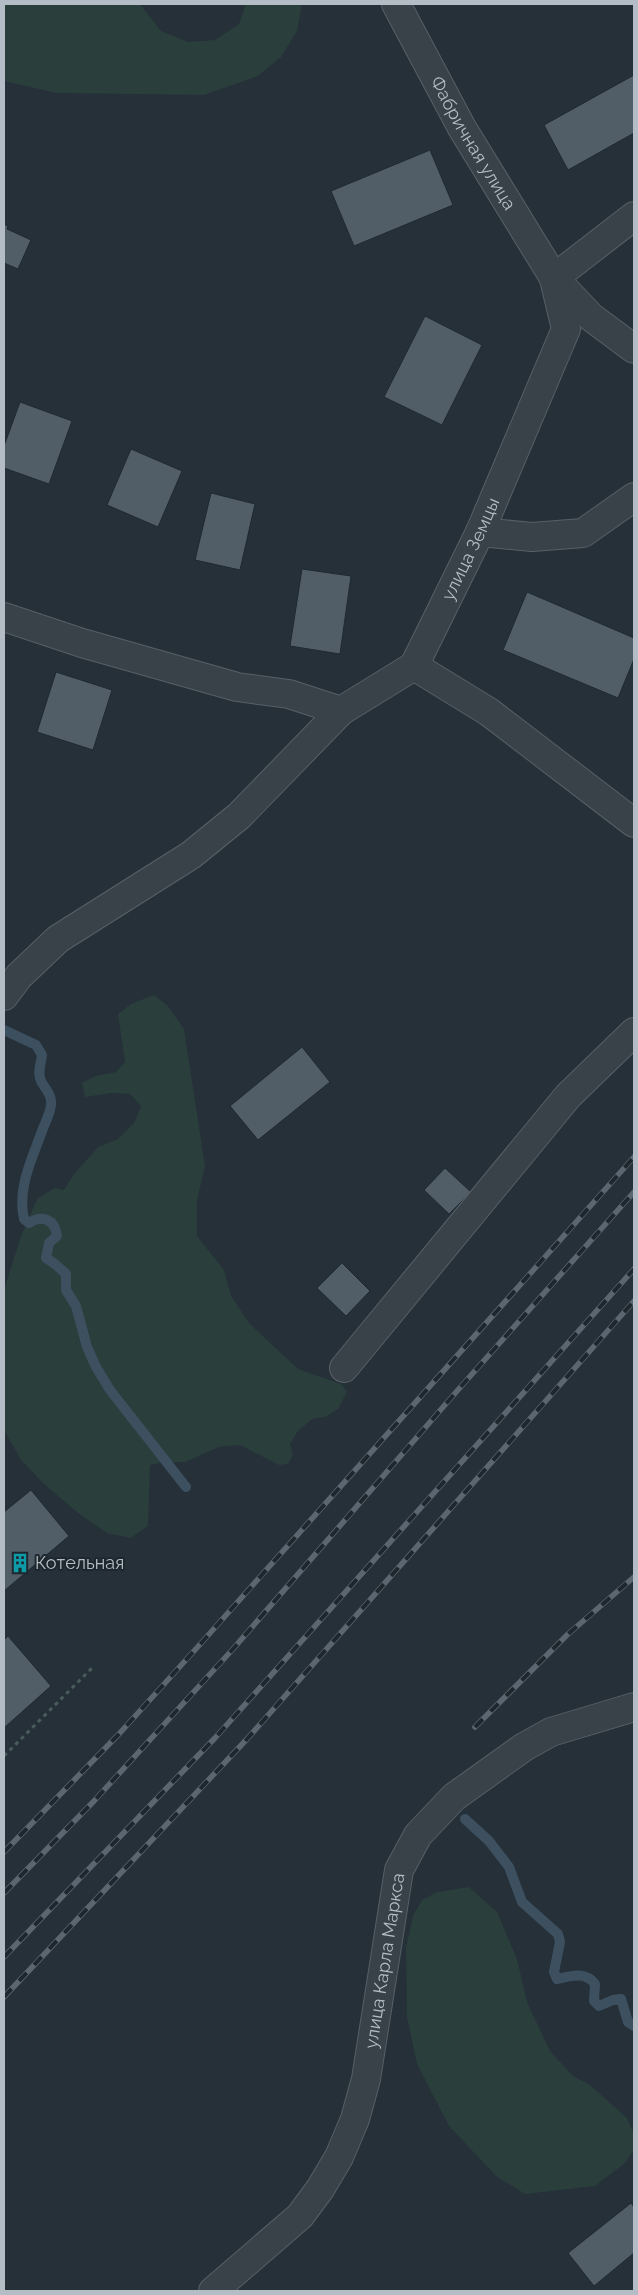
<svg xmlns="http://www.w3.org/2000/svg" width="638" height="2295" viewBox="0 0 638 2295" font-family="Raleway,sans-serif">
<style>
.green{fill:#2a3e3c}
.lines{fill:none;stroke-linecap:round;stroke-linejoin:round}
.stream{stroke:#3d5060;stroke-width:10}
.building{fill:#515d67;stroke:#202930}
.minor-casing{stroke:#576067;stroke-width:30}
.path{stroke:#495b5a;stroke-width:3;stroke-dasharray:4 4;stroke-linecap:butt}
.minor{stroke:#394249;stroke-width:28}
.rail-casing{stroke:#5b6670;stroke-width:5.5}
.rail{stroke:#1e272e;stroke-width:4;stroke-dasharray:11;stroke-linecap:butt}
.labels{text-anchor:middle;stroke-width:4;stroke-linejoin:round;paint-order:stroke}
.street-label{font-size:18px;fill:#b4bdc5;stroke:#1e272e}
.poi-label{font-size:18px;fill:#b4bdc5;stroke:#1e272e;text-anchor:start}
</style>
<rect width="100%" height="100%" fill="#253039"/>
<path class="green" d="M4,4H140L161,31L188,42L215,40L239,24L246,4H302L297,31L281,57L258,76L204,95L56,93L4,81Z
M154,995L168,1006L184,1029L205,1166L197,1201V1236L224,1270L231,1296L249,1323L298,1369L341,1384L347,1392L338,1409L325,1417L312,1419L298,1431L290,1444L293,1455L288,1464L279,1465L240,1445L219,1447L185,1462H166L150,1465L148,1526L131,1538L107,1533L78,1513L44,1484L21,1460L4,1430V1290L21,1236L33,1208L38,1198L55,1188L64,1190L74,1174L98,1147L118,1139L134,1123L141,1106L130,1094L112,1093L85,1097L82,1083L95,1076L116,1072L125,1062L118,1014L131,1004Z
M469,1887L497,1912L517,1959L527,2002L550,2051L573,2076L590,2085L627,2118L634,2134V2150L625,2163L595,2186L525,2194L496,2176L449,2126L417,2064L407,2017L406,1948L413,1916L422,1900L437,1892Z"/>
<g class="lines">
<path class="stream" d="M4,1030L36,1045L42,1055C41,1063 37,1073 41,1081C45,1089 52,1094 51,1105C50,1114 45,1123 42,1131C32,1159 17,1188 24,1219L29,1223C43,1214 55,1220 57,1236L49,1243L46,1258L55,1264L66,1274V1290L76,1306L87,1347L96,1367L110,1390L186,1487
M465,1819L489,1841L509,1867L522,1902L558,1934L560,1942L554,1972L557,1979C571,1976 585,1971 595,1984L594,2001L599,2006L613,2000L621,1999L628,2022L634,2026"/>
</g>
<path class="building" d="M634,75V133L568,170L544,125Z
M430,150L453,205L354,246L331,191Z
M4,224L8,226L7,229L31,240L18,269L4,263Z
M425,316L482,345L442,425L384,397Z
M20,402L72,421L49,484L4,468V446Z
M131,449L182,471L158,527L107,505Z
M211,493L255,504L240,570L195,560Z
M302,569L351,576L340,654L290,646Z
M527,592L634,638V659L618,698L503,650Z
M56,672L112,690L93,750L37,732Z
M302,1047L330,1082L258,1140L230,1106Z
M445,1168L471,1192L449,1214L424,1190Z
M342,1263L370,1291L346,1316L317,1288Z
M31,1490L69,1536L4,1591V1512Z
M8,1636L51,1686L4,1728V1640Z
M631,2203L634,2207V2253L594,2286L568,2253Z"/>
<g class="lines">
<defs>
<g id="minor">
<path id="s1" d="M396,4L462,128L554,278L591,317L634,349"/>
<path d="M554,278L634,216"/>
<path d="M480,532L532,537L583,533L634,497"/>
<path d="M4,617L82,643L237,687L289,694L341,711"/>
<path id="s2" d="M414,666L480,532L566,329L554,279"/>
<path d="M414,666L489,712L634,823"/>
<path d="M4,996L19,976L58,939L191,855L239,816L341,711L414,666"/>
<path d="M344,1368L568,1096L634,1032"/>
<path id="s3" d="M213,2291L300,2216L320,2189L339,2157L355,2119L366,2079L399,1870L418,1835L454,1797L524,1747L551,1732L634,1707"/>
</g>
</defs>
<use href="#minor" class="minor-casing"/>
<path class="path" d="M4,1756L94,1666"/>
<use href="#minor" class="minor"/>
<defs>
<path id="rail" d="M475,1727L567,1635L634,1577
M4,1852L119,1734L203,1641L634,1157
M4,1893L94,1801L233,1649L457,1391L634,1192
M4,1957L215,1738L634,1269
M4,1997L247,1739L634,1301"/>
</defs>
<use href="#rail" class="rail-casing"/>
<use href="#rail" class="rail"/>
</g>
<defs>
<symbol id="building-bare" viewBox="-9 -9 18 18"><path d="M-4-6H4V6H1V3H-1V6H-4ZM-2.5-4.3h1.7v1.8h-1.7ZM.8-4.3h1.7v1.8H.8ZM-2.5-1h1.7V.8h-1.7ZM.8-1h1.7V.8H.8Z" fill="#0f9aa8" stroke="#1e272e" stroke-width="2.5" paint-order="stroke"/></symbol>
</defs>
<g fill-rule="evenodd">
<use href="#building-bare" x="6" y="1549" width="28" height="28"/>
</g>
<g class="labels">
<g class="street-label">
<text dy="6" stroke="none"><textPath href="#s1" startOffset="159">Фабричная улица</textPath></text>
<text dy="6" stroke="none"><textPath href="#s2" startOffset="130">улица Земцы</textPath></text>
<text dy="6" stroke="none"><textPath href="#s3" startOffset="388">улица Карла Маркса</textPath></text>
</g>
<g class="poi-label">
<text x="35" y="1569">Котельная</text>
</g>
</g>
<rect width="638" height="2295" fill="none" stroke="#b4bdc5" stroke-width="10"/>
</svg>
